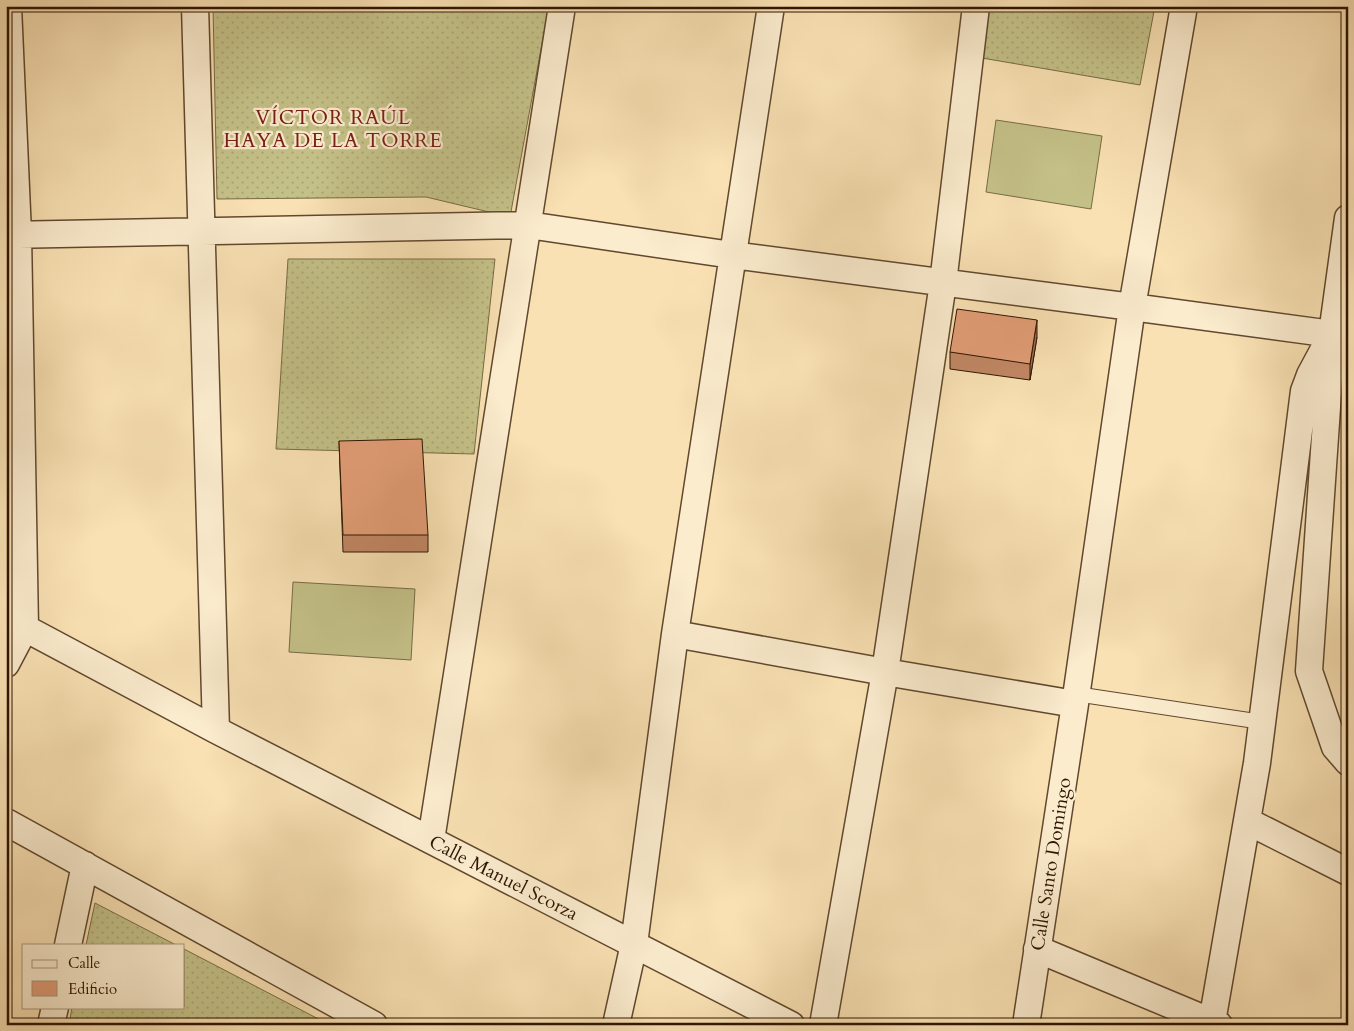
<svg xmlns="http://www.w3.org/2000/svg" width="1354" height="1031" viewBox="0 0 1354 1031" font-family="Cardo,serif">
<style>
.grass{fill:url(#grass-dots);stroke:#796b45}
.pitch{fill:#c4c188;stroke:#796b45}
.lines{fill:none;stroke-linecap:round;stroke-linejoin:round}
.lane-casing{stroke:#61482e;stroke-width:16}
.street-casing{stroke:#61482e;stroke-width:29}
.lane{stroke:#fbecce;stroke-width:14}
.street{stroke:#fbecce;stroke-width:26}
.wall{fill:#c28765;stroke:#2e1502}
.shaded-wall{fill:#9e6e53;stroke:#2e1502}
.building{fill:#e29d76;stroke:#2e1502}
.labels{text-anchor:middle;stroke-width:4.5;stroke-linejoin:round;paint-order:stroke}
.street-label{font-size:19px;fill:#2e1502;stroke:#fbecce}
.neighbourhood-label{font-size:20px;letter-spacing:1px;fill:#7a1f14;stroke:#fbecce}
</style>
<defs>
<pattern id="grass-dots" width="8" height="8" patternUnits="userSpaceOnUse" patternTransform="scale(1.25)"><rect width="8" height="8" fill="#c4c188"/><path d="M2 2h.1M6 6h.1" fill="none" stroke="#a9a574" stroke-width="1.8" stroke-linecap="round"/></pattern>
</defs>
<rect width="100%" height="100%" fill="#f9e1b3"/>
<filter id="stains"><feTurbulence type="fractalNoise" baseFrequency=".004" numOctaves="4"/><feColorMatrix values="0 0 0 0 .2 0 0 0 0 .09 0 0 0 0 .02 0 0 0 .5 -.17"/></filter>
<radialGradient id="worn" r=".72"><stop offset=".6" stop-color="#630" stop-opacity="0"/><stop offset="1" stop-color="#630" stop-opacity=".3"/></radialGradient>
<path class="grass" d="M213,6H549L510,217L426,197L217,199Z
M990,6H1155L1140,85L982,58Z
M288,259H495L474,454L276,449Z
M95,903L176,945H86Z
M184,949L330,1025H69L72,1007H184Z"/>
<path class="pitch" d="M996,120L1102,136L1091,209L986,192Z
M293,582L415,589L411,660L289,652Z"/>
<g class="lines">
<defs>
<path id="lane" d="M1076,694L1262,722"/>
<path id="street" d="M195,6L216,730
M1348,218L1332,334L1309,671L1335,747L1348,762
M6,235L528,225L732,255L1132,307L1332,334
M6,618L216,730L791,1025
M675,634L885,672L1075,704
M6,664L25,628L18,234L8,6
M1247,821L1348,872
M6,822L374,1025
M431,840L562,6
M68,945L85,865
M1037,949L1219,1025
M1212,1022L1257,763L1304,391L1310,375L1332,334
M51,1025L55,1007
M616,1025L634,944L675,634L771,6
M823,1025L885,672L943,283L976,6
M1026,1025L1075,704L1132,307L1184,6"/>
</defs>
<use href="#lane" class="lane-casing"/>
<use href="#street" class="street-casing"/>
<use href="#lane" class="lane"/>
<use href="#street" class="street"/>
</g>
<path class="wall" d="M1037,337L1030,380L950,369V352Z
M339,441L428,535V552H343Z"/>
<path class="shaded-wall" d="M1037,320V337L1030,380V364Z"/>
<path class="building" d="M957,309L1037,320L1030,364L950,352Z
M422,439L428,535H343L339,441Z"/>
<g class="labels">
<g class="street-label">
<text transform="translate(1050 864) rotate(-81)" y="7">Calle Santo Domingo</text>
<text transform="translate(504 877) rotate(27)" y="7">Calle Manuel Scorza</text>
</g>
<g class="neighbourhood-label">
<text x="333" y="124">VÍCTOR RAÚL<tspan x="333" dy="23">HAYA DE LA TORRE</tspan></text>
</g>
</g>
<rect width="1354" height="1031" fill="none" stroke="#f9e1b3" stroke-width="25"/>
<rect x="8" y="8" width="1339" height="1016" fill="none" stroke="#2e1502" stroke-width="2.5"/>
<rect x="12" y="12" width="1329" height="1006" fill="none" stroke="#2e1502"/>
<rect x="22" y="944" width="162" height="65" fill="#fbecce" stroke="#a9967c"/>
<rect x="32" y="960" width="25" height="8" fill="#fbecce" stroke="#a9967c"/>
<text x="68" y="968" font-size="15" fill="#2e1502">Calle</text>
<rect x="32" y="981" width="25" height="15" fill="#e29d76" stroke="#a9967c"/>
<text x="68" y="994" font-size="15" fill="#2e1502">Edificio</text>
<rect width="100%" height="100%" filter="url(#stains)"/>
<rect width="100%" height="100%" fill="url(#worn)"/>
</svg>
